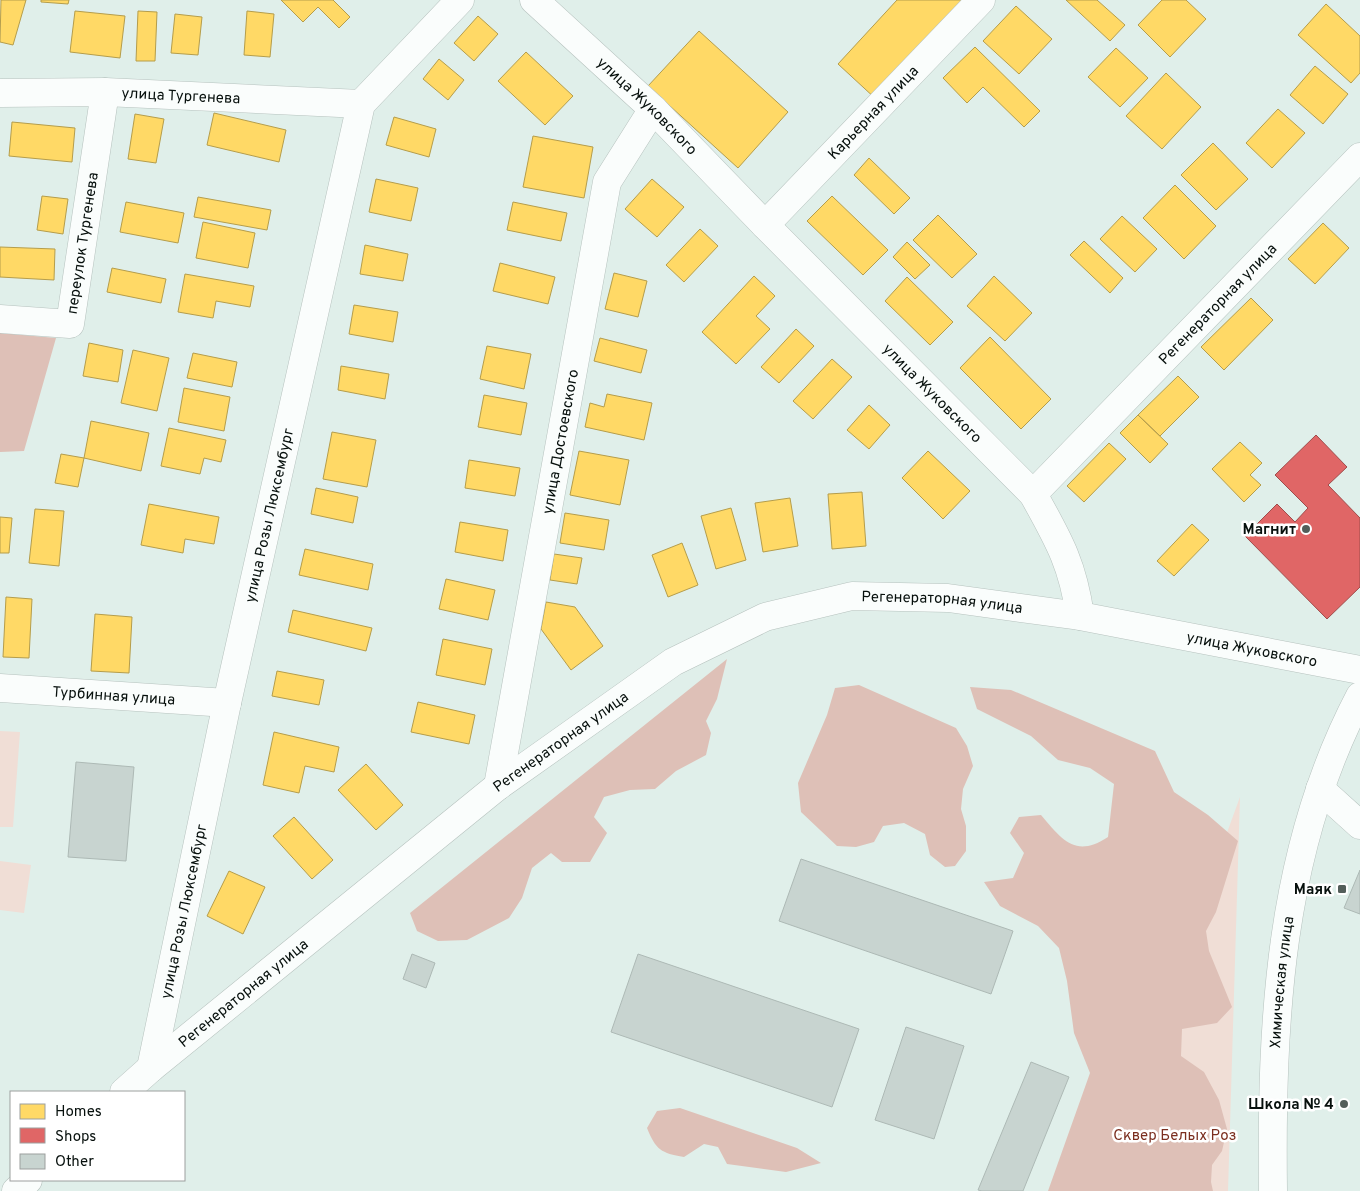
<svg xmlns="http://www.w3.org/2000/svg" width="1360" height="1191" viewBox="0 0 1360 1191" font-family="Overpass,sans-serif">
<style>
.green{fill:#f0ded6}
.forest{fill:#dec0b7}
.homes{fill:#ffd966;stroke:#b59d4b}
.shops{fill:#e06666;stroke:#9f4c4b}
.building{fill:#c8d4d0;stroke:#adb9b5}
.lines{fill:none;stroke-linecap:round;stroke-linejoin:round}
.minor-casing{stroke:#b6c2be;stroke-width:29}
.tertiary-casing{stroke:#b6c2be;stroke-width:29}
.minor{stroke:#fafdfc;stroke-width:28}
.tertiary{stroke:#fafdfc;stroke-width:28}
.poi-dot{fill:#535e5a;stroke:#fff;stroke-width:2}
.labels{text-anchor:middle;stroke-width:5;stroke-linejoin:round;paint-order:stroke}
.street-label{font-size:15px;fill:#07100d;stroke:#fff}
.poi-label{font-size:15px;font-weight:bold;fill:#07100d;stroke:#fff;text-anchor:end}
.park-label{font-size:15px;fill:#7b2e1f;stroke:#fff}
</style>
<rect width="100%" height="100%" fill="#e0efea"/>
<path class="green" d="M0,731L20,732L13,827H0Z
M1240,797L1228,1191H1096Z
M0,861L31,865L24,913L0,910Z"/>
<path class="forest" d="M0,333L56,338L24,451L0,452Z
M727,659L717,699L706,721L711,733L706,755L676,771L655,789L630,790L604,797L594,817L607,833L590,862H562L551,853L532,868L522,898L509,918L467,940L438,941L417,931L410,913Z
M859,685L956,728L967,746L973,766L963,789L961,809L966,826V851L955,866L945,867L930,855L925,834L904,823L883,826L874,842L856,847L837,846L801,812L798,783L827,715L835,688Z
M970,687L1011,690L1155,751L1174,792L1208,815L1238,841L1216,912L1206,931L1209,951L1232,1007L1217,1023L1182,1029L1181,1056L1204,1072L1219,1100L1227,1129L1222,1151L1212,1165L1211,1182L1213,1191H1048L1090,1073L1074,1033L1067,981L1059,948L1038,926L1000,906L984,882L1013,878L1024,853L1010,833L1019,817L1041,815C1063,841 1076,858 1108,837L1114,784L1090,768L1058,760L1031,736L977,709Z
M680,1108L797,1148L821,1163L786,1172L727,1164L718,1147L704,1144L684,1157C661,1153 656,1150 647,1128L657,1111Z"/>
<path class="homes" d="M1,0H26L13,45L0,42Z
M41,0H69L68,4L41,2Z
M281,0H333L350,17L339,28L318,7L303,22Z
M897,0H969L877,100L838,64Z
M1066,0H1097L1125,25L1110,41Z
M1162,0H1186L1206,19L1170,57L1138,25Z
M1326,4L1360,36V73L1351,83L1298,35Z
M1016,6L1052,39L1019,74L983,41Z
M75,11L125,16L120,58L70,52Z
M138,11L157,12L155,61H136Z
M247,11L274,14L270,57L244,55Z
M175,14L202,17L198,55L171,53Z
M478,16L498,34L474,61L454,43Z
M699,31L788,112L738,168L648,86Z
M975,47L1040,111L1024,127L983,87L967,103L943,78Z
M1116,48L1148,78L1120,107L1088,77Z
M526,52L573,96L545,125L498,81Z
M439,59L464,80L448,100L423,79Z
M1315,66L1348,94L1323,124L1290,95Z
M1166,73L1201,107L1162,149L1126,116Z
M1278,109L1305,133L1272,168L1246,143Z
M214,113L286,130L279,162L207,145Z
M135,114L164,119L156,163L128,159Z
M394,117L436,129L429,157L386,145Z
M12,122L75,128L72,162L9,156Z
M533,136L593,147L584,198L523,187Z
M1213,143L1248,179L1216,210L1181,175Z
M869,158L910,198L894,214L854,175Z
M376,179L418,188L411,221L369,212Z
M652,179L684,207L657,237L625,209Z
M1175,185L1216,226L1184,259L1143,218Z
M42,196L68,199L63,234L37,230Z
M832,196L888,250L863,275L807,221Z
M198,197L271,210L267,230L194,217Z
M126,202L184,213L178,243L120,232Z
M513,202L567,213L561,241L507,230Z
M938,215L977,254L952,278L913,240Z
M1122,216L1157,249L1135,272L1100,239Z
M203,222L255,233L248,268L196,258Z
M1323,223L1349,248L1315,284L1288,259Z
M700,229L718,246L684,282L666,265Z
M1084,241L1123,278L1110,293L1070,255Z
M907,242L930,265L915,279L893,257Z
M365,245L408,254L403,281L360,274Z
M0,247L55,249L54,280L0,277Z
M500,263L555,277L548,304L493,291Z
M112,268L166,279L161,303L107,292Z
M614,273L647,281L638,317L605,309Z
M185,274L254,286L250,307L216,301L213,318L178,312Z
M754,276L775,296L756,316L770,329L736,364L702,332Z
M994,276L1032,313L1005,341L967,306Z
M907,277L953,322L930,345L885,301Z
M1251,298L1273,320L1224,370L1201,347Z
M354,305L398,312L393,342L349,334Z
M796,329L814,346L779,383L761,367Z
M990,337L1051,399L1021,429L960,368Z
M600,338L647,350L641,373L594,361Z
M89,343L123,350L118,382L83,376Z
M487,346L531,354L524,389L480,379Z
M133,350L169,358L157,411L121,403Z
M193,353L237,362L232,387L187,378Z
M832,359L852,377L813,419L793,401Z
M341,366L389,374L385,399L338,390Z
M1178,376L1199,397L1160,436L1138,415Z
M184,388L230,397L224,431L178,422Z
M607,394L652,403L644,440L585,427L590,403L604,407Z
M484,395L527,403L521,435L478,427Z
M869,405L890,425L869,449L847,430Z
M1138,415L1168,444L1150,463L1120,433Z
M91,421L149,433L141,471L84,458Z
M169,428L226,440L221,462L204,458L200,474L161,466Z
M332,432L376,440L367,487L323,479Z
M1240,442L1262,463L1250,475L1261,485L1244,502L1212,469Z
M1109,443L1126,459L1084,502L1067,486Z
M579,451L629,460L620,505L570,495Z
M928,451L970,491L943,519L902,478Z
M61,454L84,458L78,487L55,483Z
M469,460L520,468L515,496L465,488Z
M316,488L358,497L353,523L311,514Z
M862,492L866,546L832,549L828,494Z
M790,498L798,546L763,552L755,503Z
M149,504L219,517L214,544L185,539L183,553L141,545Z
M731,508L746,560L716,569L701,516Z
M35,509L64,511L59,566L29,563Z
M565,513L609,520L604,550L560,543Z
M0,517L12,518L9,553H0Z
M460,522L508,530L503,561L455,552Z
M1192,524L1209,540L1174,576L1157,561Z
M682,543L698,585L668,597L652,555Z
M305,549L373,564L368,590L299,575Z
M554,554L582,558L577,584L550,580Z
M446,579L495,590L488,620L439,609Z
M6,597L32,599L29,658L3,657Z
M546,602L575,607L603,646L571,670L541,629Z
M293,610L372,628L366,651L288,632Z
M95,614L132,617L129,673L91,671Z
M443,639L492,649L485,685L436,675Z
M277,671L324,680L319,705L272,696Z
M418,702L475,715L469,744L411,732Z
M274,732L339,747L334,772L305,766L299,793L263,785Z
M366,764L403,805L376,830L338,790Z
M294,817L333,860L312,879L273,836Z
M229,871L265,887L243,934L207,916Z"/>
<path class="shops" d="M1316,435L1347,467L1328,485L1360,518V587L1327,619L1245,536L1277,504L1295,522L1308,508L1275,475Z"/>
<path class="building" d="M76,762L134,767L126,861L68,857Z
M801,859L1013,931L991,994L779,921Z
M1360,870V914L1344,908Z
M412,954L435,963L426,988L403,979Z
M638,954L859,1029L832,1107L611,1032Z
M906,1027L964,1046L934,1139L875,1120Z
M1031,1062L1069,1077L1023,1191H982L978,1190Z"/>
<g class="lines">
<defs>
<g id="minor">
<path id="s1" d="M534,0L653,109L765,225L1033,494C1058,539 1073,564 1080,616"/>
<path id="s2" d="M0,93L105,92L361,104"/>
<path id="s3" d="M765,225L981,0"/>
<path id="s4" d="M0,319L70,324L105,92"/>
<path id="s5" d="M1033,494L1360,157"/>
<path id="s6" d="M0,688L227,703"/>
<path id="s7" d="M498,786L607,182L653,109"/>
<path d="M1320,789L1360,825"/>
</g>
<g id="tertiary">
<path id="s8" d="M151,1068L227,703L361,104L460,0"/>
<path id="s9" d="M124,1092L151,1068L498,786L673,662L765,617L852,596L948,598L1080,616L1360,670"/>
<path d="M16,1191L28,1180"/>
<path id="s10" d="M1273,1191C1271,1020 1279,850 1360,696"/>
</g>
</defs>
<use href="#minor" class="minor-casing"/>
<use href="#tertiary" class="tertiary-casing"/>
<use href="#minor" class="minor"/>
<use href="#tertiary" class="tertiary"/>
</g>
<g class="poi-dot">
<circle cx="1306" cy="529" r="5"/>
<rect x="1337" y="884" width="10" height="10" rx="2.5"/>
<circle cx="1344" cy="1104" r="5"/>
</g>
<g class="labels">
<g class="street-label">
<text dy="5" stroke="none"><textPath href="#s2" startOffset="181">улица Тургенева</textPath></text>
<text dy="5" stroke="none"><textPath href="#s1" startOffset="155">улица Жуковского</textPath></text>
<text dy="5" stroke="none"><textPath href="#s3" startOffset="156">Карьерная улица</textPath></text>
<text dy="5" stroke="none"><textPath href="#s4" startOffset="152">переулок Тургенева</textPath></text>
<text dy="5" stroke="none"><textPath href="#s5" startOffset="265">Регенераторная улица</textPath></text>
<text dy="5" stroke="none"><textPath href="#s1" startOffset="560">улица Жуковского</textPath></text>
<text dy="5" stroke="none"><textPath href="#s7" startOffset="350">улица Достоевского</textPath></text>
<text dy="5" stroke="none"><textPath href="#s8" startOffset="565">улица Розы Люксембург</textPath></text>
<text dy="5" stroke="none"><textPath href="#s9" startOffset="980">Регенераторная улица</textPath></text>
<text dy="5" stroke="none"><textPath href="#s9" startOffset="1294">улица Жуковского</textPath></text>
<text dy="5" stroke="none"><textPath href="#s6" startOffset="114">Турбинная улица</textPath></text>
<text dy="5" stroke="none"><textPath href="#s9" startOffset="560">Регенераторная улица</textPath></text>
<text dy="5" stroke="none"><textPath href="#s8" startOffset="160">улица Розы Люксембург</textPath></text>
<text dy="5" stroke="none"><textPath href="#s10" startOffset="209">Химическая улица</textPath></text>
<text dy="5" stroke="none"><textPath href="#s9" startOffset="155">Регенераторная улица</textPath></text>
</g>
<g class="poi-label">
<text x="1296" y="534">Магнит</text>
<text x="1332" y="894">Маяк</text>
<text x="1334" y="1109">Школа № 4</text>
</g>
<g class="park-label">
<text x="1175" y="1140">Сквер Белых Роз</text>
</g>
</g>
<rect x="10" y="1091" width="175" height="90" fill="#ffffff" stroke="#9c9f9e"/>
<rect x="20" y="1104" width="25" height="15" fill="#ffd966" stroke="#9c9f9e"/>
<text x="55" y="1116" font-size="15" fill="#07100d">Homes</text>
<rect x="20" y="1128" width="25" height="15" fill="#e06666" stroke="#9c9f9e"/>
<text x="55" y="1141" font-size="15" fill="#07100d">Shops</text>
<rect x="20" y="1154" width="25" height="15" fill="#c8d4d0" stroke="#9c9f9e"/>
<text x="55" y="1166" font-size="15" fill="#07100d">Other</text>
</svg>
